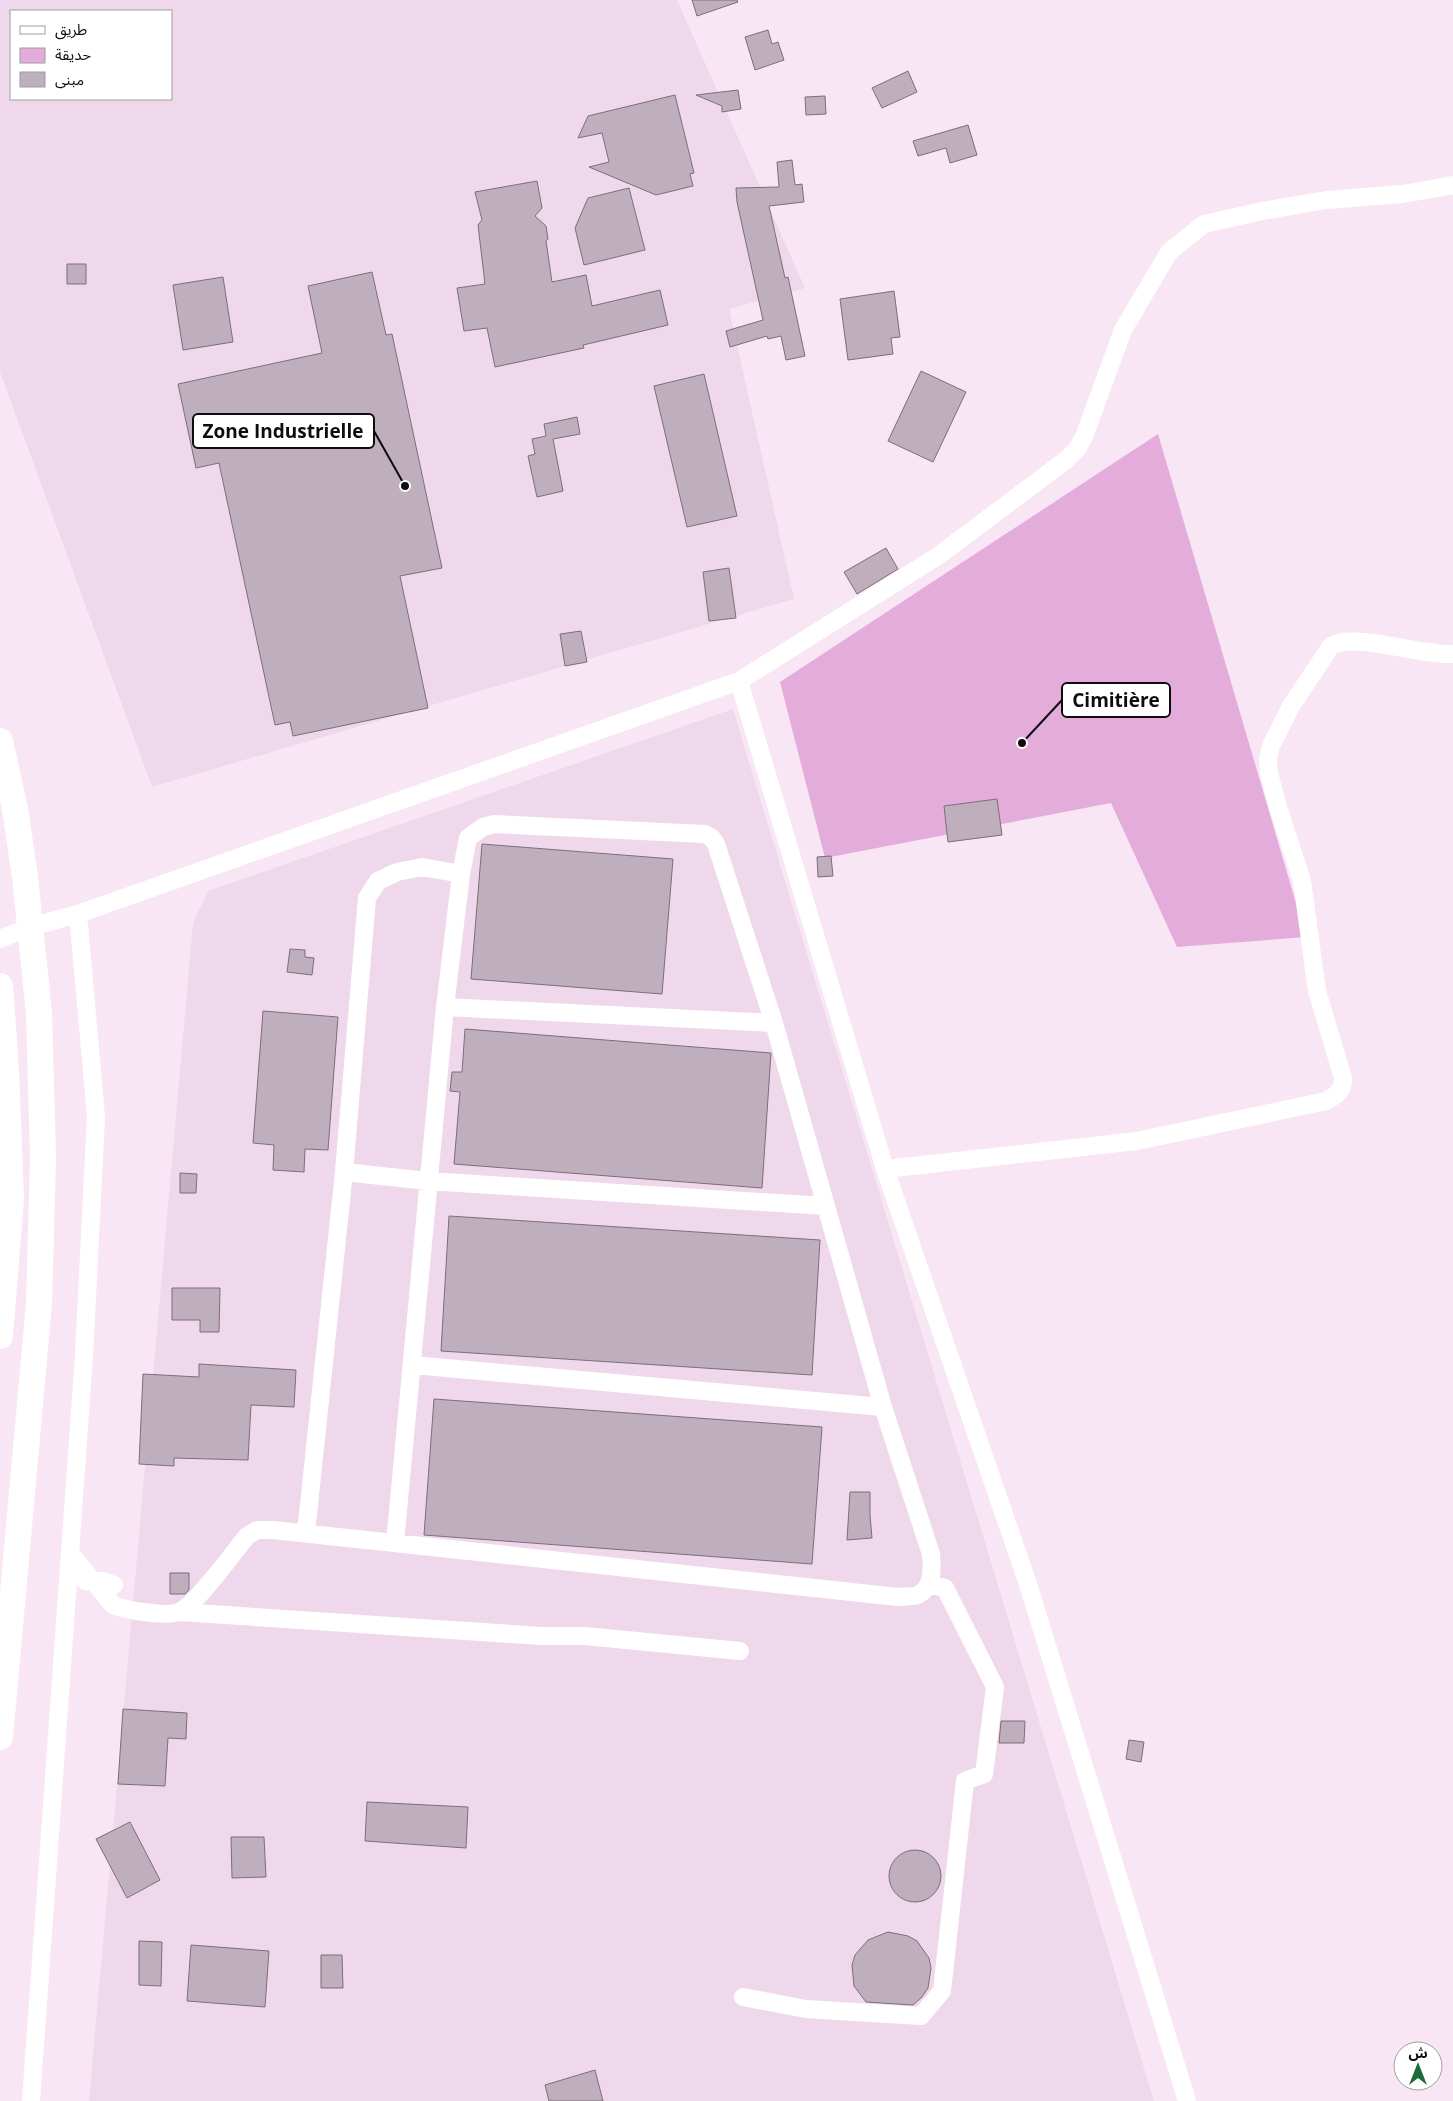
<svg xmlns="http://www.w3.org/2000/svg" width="1453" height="2101" viewBox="0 0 1453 2101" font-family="'Open Sans','Noto Sans Arabic',sans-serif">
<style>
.built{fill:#f0d8ec;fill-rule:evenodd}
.green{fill:#e4acdb}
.building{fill:#bfaebc;stroke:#7d6d7b}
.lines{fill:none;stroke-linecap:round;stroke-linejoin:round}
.minor{stroke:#fff;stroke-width:18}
.highway{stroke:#fff;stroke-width:26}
.leader{fill:none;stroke:#110b10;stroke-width:2}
.callout-dot{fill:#110b10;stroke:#fff;stroke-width:2}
.callout{fill:#fff;stroke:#110b10;stroke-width:2}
.callout-label{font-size:19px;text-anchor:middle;font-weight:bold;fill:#110b10}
</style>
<rect width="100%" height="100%" fill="#f9e6f5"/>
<path class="built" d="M0,0H677L805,288L729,309L794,599L152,787L0,372ZM11,11H171V99H11Z
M733,709L1154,2101H89L193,923L208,891Z"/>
<path class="green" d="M1158,434L1306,937L1177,947L1111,803L825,858L780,682Z"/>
<path class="building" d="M692,0H737L738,2L697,16Z
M768,30L772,44L778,42L784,60L755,70L745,37Z
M908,71L917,92L882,108L872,88Z
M738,90L741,109L722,112V106L696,95Z
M675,95L694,173L690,174L693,186L656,195L589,167L609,162L602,133L578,138L588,116Z
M825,96L826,114L806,115L805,97Z
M968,125L977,155L950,163L946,148L918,156L913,141Z
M792,160L795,185L802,184L804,202L769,206L785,278L788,277L805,356L786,360L781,336L768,339L767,336L730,347L726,331L763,320L737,202L736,188L779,187L777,162Z
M537,181L542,208L535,216L546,226L548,239L546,241L552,282L586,275L592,306L660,290L668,325L583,345L584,348L495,367L487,328L464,331L457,288L485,284L478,225L482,220L475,192Z
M629,188L645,250L584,265L575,228L588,198Z
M67,264H86V284H67Z
M372,272L386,335L392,334L442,568L400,576L428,708L293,736L290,722L275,725L219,463L196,468L178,384L322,353L308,286Z
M223,277L233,342L183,350L173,285Z
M894,291L900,337L891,338L893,354L848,360L840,299Z
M921,371L966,392L933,462L888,441Z
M704,374L737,516L687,527L654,386Z
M577,417L580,434L553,439L563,491L537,497L528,456L535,454L532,439L546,436L544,424Z
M886,548L898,569L857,594L844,572Z
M729,568L736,618L709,621L703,572Z
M581,631L587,662L565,666L560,634Z
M997,799L1002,835L948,842L944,806Z
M482,844L673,859L662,994L471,979Z
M831,856L833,876L818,877L817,857Z
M290,949L305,950V957L314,958L312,975L287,972Z
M263,1011L338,1017L328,1150L305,1149L304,1172L273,1170L274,1145L253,1143Z
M465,1029L771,1053L762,1188L454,1164L460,1092L450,1091L452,1072H462Z
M180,1173L197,1174L196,1193H180Z
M449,1216L820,1240L812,1375L441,1351Z
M172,1288H220L219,1332H200V1320H172Z
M199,1364L296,1370L294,1407L251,1405L248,1460L174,1458V1466L139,1464L143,1374L199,1377Z
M434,1399L822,1427L812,1564L424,1535Z
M850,1492H870V1515L872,1538L847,1540Z
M170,1573H189V1590L185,1594H170Z
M123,1709L187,1713L186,1739L168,1738L165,1786L118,1784Z
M1001,1721H1025L1024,1743H999Z
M1129,1740L1144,1742L1141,1762L1126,1759Z
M367,1802L468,1807L466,1848L365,1841Z
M130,1822L160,1880L127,1898L96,1839Z
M231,1837H264L266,1877L232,1878Z
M889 1876a26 26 0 1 1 52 0a26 26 0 1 1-52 0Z
M888,1932L908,1936L917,1941L929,1958L931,1968L928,1988L922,1997L913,2005L866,2002L854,1986L852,1965L855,1955L868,1940Z
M139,1941L162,1942L161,1986L139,1985Z
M191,1945L269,1951L265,2007L187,2001Z
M321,1955H342L343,1988H321Z
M595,2070L603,2101H549L545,2085Z"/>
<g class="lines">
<path class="minor" d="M739,681L885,1169L1028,1584L1187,2101
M0,939L30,927L78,914L739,681L938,556L1066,460L1078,448L1085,434L1123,330L1169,252L1204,224L1262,211L1327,200L1403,194L1453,185
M445,1007L774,1023
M885,1169L1137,1141L1326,1101C1337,1095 1343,1091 1343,1078L1317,991L1302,881L1277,804L1269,773L1268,759L1271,746L1291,706L1331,646C1357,632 1420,656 1453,654
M344,1172L428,1181L825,1206
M413,1365L883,1407
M306,1533L344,1172L367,898L378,881L397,872L422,867L461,874
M70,1553L113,1605C125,1610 169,1618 181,1611C198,1602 233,1553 247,1536L257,1530H273L898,1597C904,1596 913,1597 918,1595C934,1587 932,1568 931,1554L883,1407L774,1023L716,844L712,838L705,834L494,824L483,827L468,838L461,874L445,1007L395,1543
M85,1581H103L114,1585
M180,1612L542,1636H585L740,1651
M743,1997L806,2009L921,2016L942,1991L965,1781L984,1774L995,1687L945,1588L929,1584
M31,2101L84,1356L96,1116L78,914"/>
<path class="highway" d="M0,741L15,809L25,877L39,1013L43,1158L39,1304L0,1737
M0,986L6,1070L11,1199L0,1336"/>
</g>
<path class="leader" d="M405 486L374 431M1022 743L1062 700"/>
<g class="callout-dot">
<circle cx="405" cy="486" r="5"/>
<circle cx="1022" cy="743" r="5"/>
</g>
<g class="callout">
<rect x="193" y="414" width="181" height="34" rx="5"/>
<rect x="1062" y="683" width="108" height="34" rx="5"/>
</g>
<g class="callout-label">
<text x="283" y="438">Zone Industrielle</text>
<text x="1116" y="707">Cimitière</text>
</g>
<rect x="10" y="10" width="162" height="90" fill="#ffffff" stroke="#a09d9f"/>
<rect x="20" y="26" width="25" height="8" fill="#ffffff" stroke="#a09d9f"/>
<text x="55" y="35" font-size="15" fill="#110b10">طريق</text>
<rect x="20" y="48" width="25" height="15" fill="#e4acdb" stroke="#a09d9f"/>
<text x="55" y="60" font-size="15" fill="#110b10">حديقة</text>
<rect x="20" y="72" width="25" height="15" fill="#bfaebc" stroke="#a09d9f"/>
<text x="55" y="85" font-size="15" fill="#110b10">مبنى</text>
<g transform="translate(1418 2066)"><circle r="24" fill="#ffffff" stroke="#a09d9f"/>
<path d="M0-4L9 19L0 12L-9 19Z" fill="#1c6b3a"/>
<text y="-8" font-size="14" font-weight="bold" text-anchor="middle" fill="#110b10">ش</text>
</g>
</svg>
